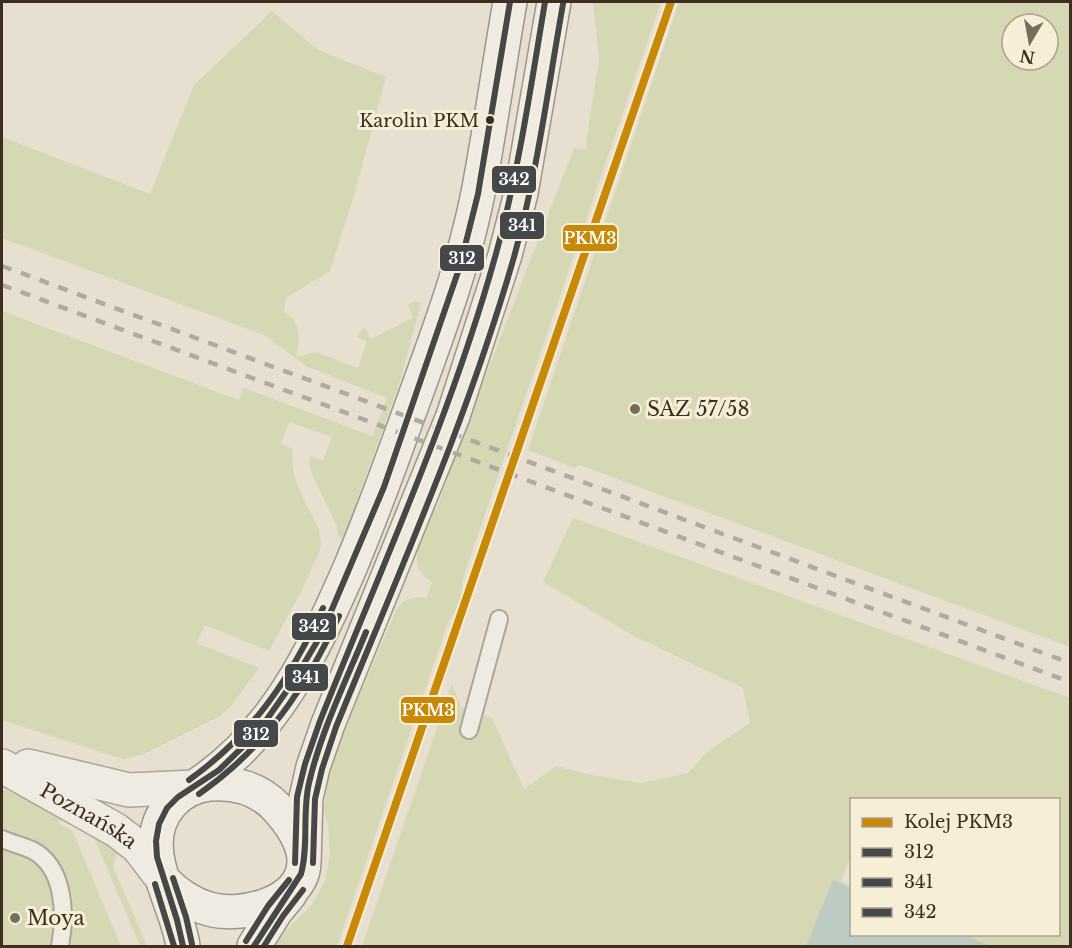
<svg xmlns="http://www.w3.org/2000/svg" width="1072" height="948" viewBox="0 0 1072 948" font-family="'Libre Baskerville',serif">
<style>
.green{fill:#d6d7b3;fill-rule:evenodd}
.water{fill:#bcccc2}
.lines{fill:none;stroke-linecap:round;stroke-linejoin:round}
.service-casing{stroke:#ada599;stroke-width:20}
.tertiary-casing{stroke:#ada599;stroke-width:36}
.secondary-casing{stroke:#9c958a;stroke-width:36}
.service{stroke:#efebe3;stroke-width:16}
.tertiary{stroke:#efebe3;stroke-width:33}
.secondary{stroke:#efebe3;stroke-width:33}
.rail{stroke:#afaaa2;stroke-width:4.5;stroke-dasharray:10 10;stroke-linecap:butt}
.bus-1-casing{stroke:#f7eed8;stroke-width:10}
.bus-2-casing{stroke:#f7eed8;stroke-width:10}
.bus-3-casing{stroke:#f7eed8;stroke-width:10}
.bus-1{stroke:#45484a;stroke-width:6}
.bus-2{stroke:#45484a;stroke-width:6}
.bus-3{stroke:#45484a;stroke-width:6}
.rail-1-casing{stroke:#f7eed8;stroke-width:12}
.rail-1{stroke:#c88808;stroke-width:8}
.bus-dot{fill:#3d2e20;stroke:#f7eed8;stroke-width:2}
.poi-dot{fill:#786c5e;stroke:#f7eed8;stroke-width:2}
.labels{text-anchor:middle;stroke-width:6;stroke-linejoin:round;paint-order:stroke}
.bus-label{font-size:18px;fill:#3d2e20;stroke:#f7eed8;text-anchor:end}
.poi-label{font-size:20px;fill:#3d2e20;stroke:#f7eed8;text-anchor:start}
.street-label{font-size:20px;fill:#3d2e20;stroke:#f7eed8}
.line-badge{stroke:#f7eed8;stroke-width:2}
.badge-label{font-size:16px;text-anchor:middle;font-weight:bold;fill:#fff}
</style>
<rect width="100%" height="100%" fill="#e7e0d1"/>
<path class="green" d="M593,2H661L462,581C464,594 458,610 449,620L337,946H273L282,934L311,906L325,881L330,854L328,825L324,810L328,779L342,737L397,608C405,598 413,596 426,598L432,582C402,566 424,534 433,509L436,510L468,421L574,148L585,150L599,59Z
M679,2H1070V647L580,465L575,468L528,450ZM1012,24H1048V60H1012Z
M272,11L318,50L386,77L355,192L330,271L286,298L284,312C302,323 300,338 296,357L315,352L358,368L367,342L356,337L364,327L371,339L413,318L408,305L414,301L421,303L401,378L344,538L338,536L337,526L310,470L309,461L311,456L323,460L332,437L289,422L281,444L293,449C288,477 308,505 319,530L321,541L320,550L301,592L269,651L205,625L197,643L259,668L231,706L220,716L144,754L125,759L116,757L2,720V311L239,400L244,388L372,436L387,398L308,367L264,335L2,238V137L150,194L194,85Z
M573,518L1070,698V946H992L964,935L1058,934V800H852L851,855L841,881L851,886V888L833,881L806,946H362L452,684L461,707L492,718L524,789L556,766L588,774L640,783L688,773L708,751L750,723L743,688L632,635L543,582Z
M2,789L64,814L59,824L72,830L121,946H2Z
M92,833L118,850L113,866L147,946H140Z"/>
<path class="water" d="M833,880L851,888L852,934L964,935L992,946H806Z"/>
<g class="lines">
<defs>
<path id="service" d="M469,730L499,619
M2,839C11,843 23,846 32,850C65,867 66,915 60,946"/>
<g id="tertiary">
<path id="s1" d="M2,766L116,830L138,847L164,881"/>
<path d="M28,766L129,790L194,787"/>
</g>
<path id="secondary" d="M194,787C273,737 313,652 349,570C371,518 390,466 409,413C435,341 463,269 478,193C490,130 499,65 510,2
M304,863L306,798L313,767L328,724L453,416L505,255L521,193L554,2
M164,881C177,894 191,904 209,909C241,918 302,904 304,863C305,843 289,821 276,807C259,789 235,782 210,784C194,786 181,792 171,804C134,845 177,902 183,946
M254,946L276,911L290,894"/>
</defs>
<use href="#service" class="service-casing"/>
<use href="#tertiary" class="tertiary-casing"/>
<use href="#secondary" class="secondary-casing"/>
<use href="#service" class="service"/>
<use href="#tertiary" class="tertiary"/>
<use href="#secondary" class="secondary"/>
<path class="rail" d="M2,266L1070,663
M2,285L1070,682"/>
<defs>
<path id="bus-1" d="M183,946L177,920L157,857L156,841L159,824L167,808L178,797L219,770L258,732L293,682L321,635L384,487L460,266L478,194L510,2
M254,946L301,874C309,845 302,813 309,783C321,731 346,681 366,632"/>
<path id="bus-2" d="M199,794C266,747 305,689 339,616
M313,863L315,799L322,769L336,727C399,572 468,418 514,257C537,174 548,88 563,4
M155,884L174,946
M264,946L283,916L303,890"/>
<path id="bus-3" d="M189,780C253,734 290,679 323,608
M295,863L297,797L305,764L320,721C382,566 453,411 497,250C519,169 531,85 545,2
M173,878L186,917L192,944
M246,941L268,906L289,880"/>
</defs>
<use href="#bus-1" class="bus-1-casing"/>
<use href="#bus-2" class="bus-2-casing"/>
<use href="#bus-3" class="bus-3-casing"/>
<use href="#bus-1" class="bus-1"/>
<use href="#bus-2" class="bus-2"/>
<use href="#bus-3" class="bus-3"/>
<defs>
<path id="rail-1" d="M347,946L671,2"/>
</defs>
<use href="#rail-1" class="rail-1-casing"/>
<use href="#rail-1" class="rail-1"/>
</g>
<circle class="bus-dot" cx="490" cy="120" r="5"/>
<g class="poi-dot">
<circle cx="635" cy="409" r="6"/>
<circle cx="15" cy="918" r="6"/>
</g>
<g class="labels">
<g class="bus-label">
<text x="479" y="127">Karolin PKM</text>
</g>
<g class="poi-label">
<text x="647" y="416">SAZ 57/58</text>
<text x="27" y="925">Moya</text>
</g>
<g class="street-label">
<text dy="7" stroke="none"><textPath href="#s1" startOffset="100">Poznańska</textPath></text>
</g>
</g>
<g class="line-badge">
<rect x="491" y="165" width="46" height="29" rx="6" fill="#45484a"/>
<rect x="499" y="211" width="46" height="29" rx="6" fill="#45484a"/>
<rect x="562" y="224" width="56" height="28" rx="6" fill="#c88808"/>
<rect x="439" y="244" width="46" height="28" rx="6" fill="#45484a"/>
<rect x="291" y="612" width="46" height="29" rx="6" fill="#45484a"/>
<rect x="284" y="663" width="45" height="29" rx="6" fill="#45484a"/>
<rect x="400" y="696" width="56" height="28" rx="6" fill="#c88808"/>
<rect x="233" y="719" width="46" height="29" rx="6" fill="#45484a"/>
</g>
<g class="badge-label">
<text x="514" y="185">342</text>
<text x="522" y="231">341</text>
<text x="590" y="244">PKM3</text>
<text x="462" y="264">312</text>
<text x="314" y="632">342</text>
<text x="306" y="683">341</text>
<text x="428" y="716">PKM3</text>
<text x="256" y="740">312</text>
</g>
<rect width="1072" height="948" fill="none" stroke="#3d2e20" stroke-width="6"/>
<rect x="850" y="798" width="210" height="138" fill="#f7eed8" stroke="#ada18e" stroke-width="1.5"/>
<rect x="862" y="818" width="30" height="9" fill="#c88808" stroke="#ada18e" stroke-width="1.5"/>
<text x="904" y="828" font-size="18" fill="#3d2e20">Kolej PKM3</text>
<rect x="862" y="848" width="30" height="9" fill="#45484a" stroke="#ada18e" stroke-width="1.5"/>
<text x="904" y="858" font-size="18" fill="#3d2e20">312</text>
<rect x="862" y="878" width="30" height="9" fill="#45484a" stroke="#ada18e" stroke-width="1.5"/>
<text x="904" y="888" font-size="18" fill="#3d2e20">341</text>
<rect x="862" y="908" width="30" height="9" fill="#45484a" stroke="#ada18e" stroke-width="1.5"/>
<text x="904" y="918" font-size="18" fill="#3d2e20">342</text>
<g transform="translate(1030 42) rotate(190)"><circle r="28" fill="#f7eed8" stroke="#ada18e" stroke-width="1.5"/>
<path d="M0-4.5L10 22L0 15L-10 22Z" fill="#786c5e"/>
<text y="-9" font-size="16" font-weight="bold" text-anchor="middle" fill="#3d2e20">N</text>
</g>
</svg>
